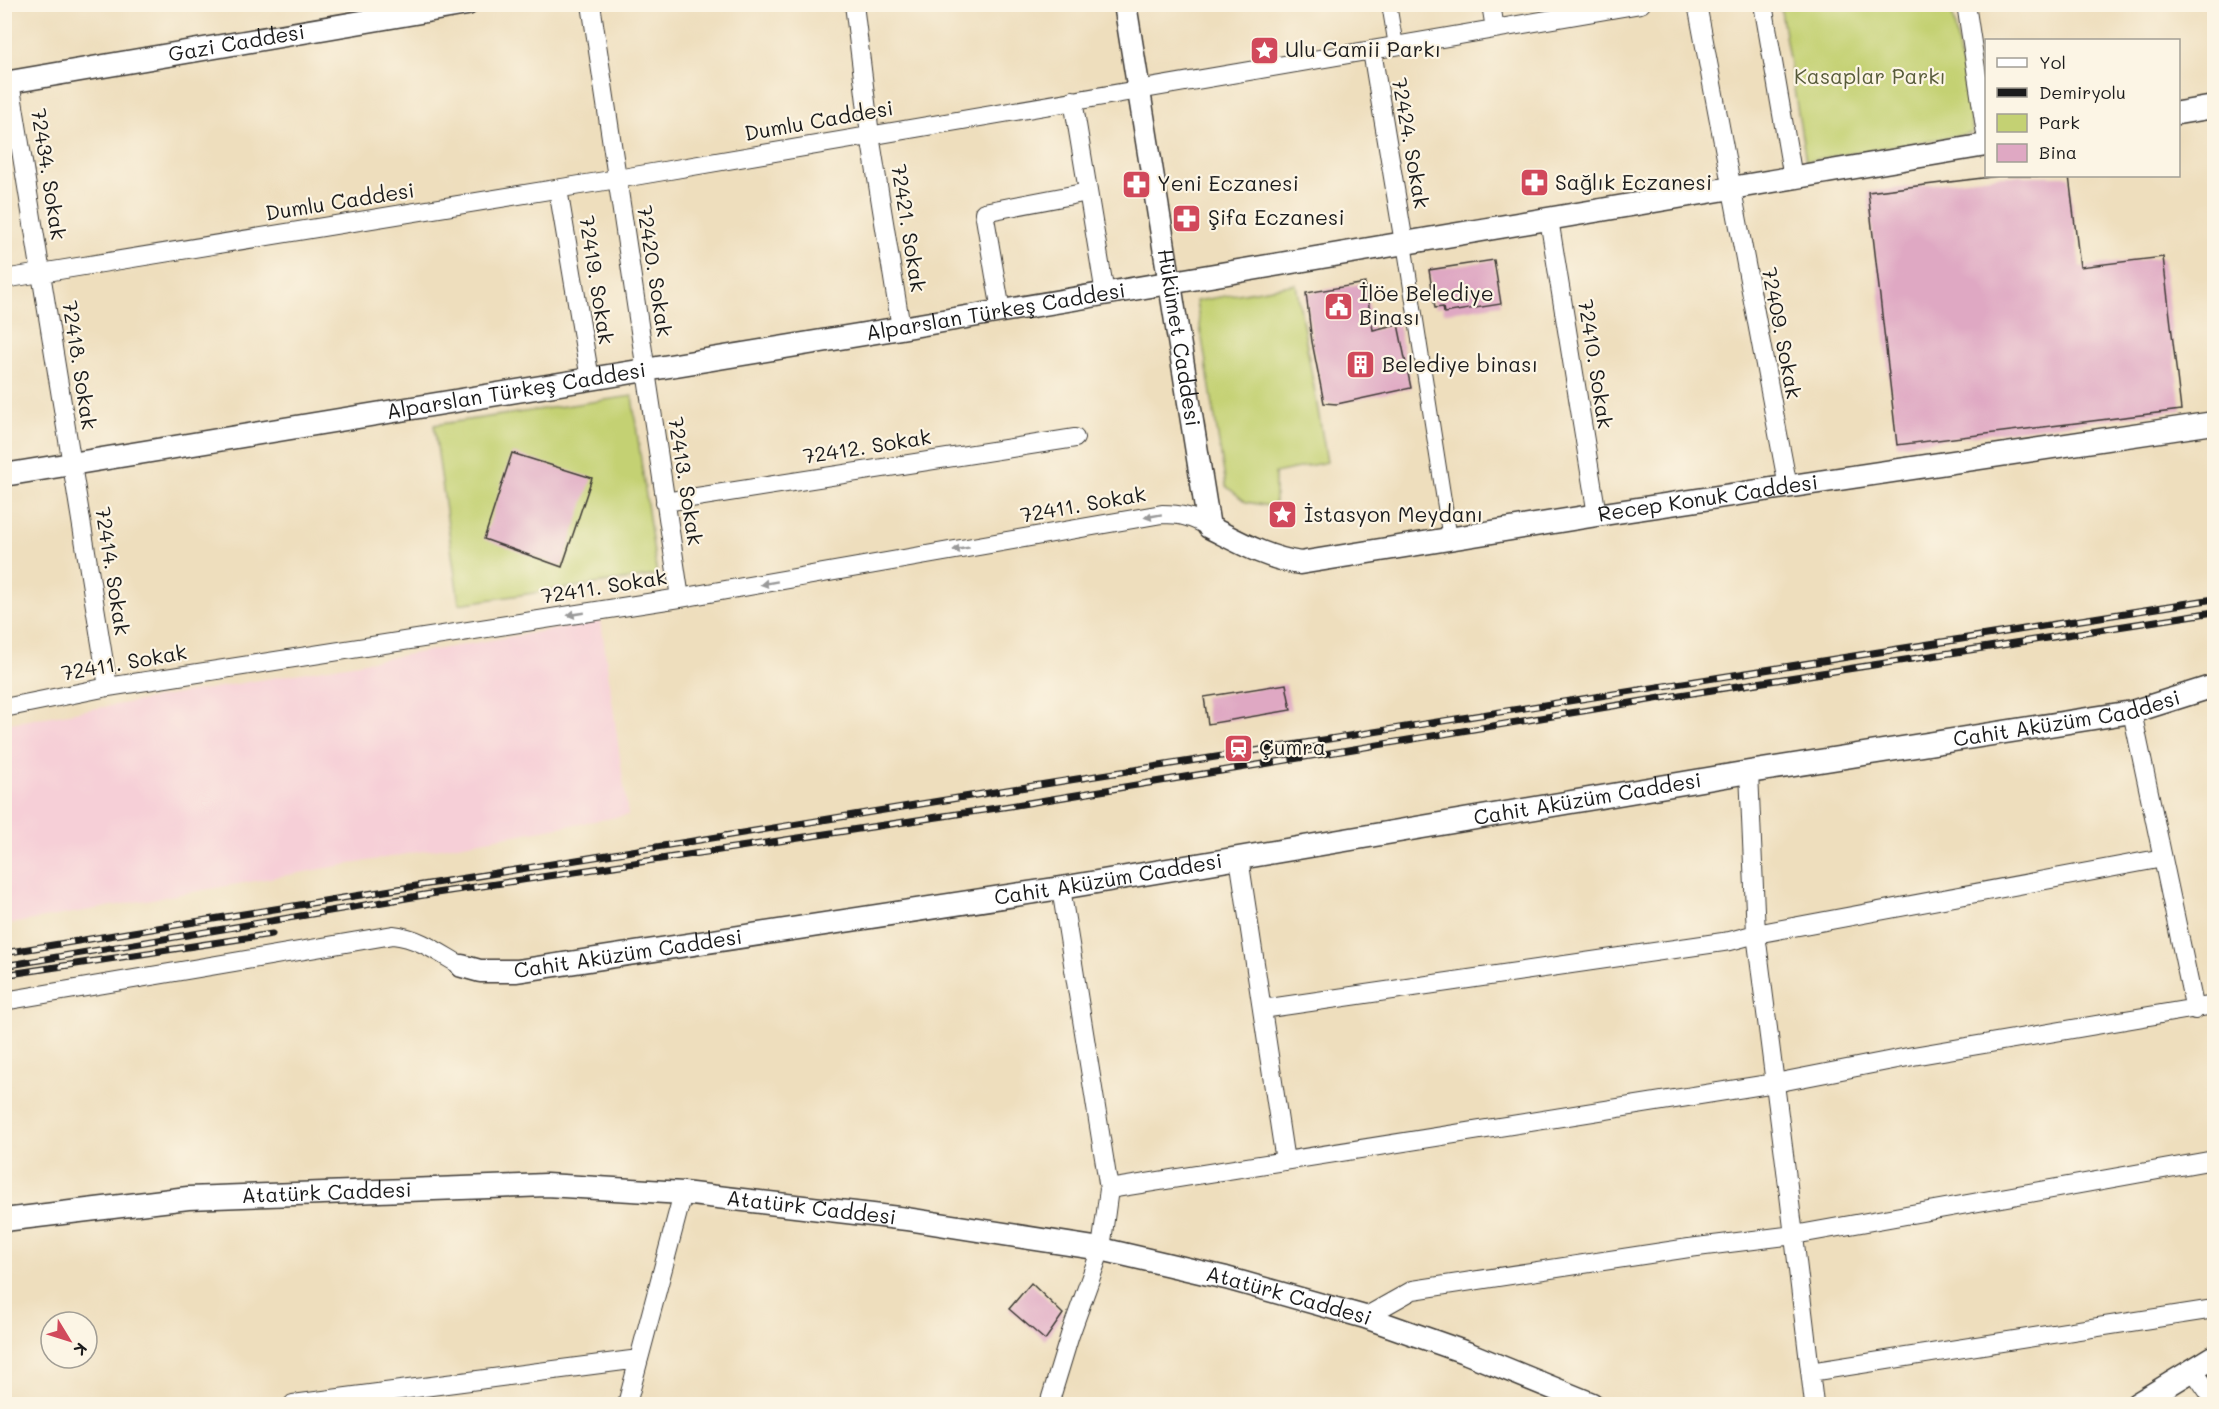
<svg xmlns="http://www.w3.org/2000/svg" width="2219" height="1409" viewBox="0 0 2219 1409" font-family="Mali,sans-serif">
<style>
.built{fill:#f6cfd7}
.green{fill:#c4d173;stroke:#707648;stroke-width:1.5}
.building{fill:#dfa8c3}
.lines{fill:none;stroke-linecap:round;stroke-linejoin:round}
.pedestrian-casing{stroke:#3c3934;stroke-width:16}
.minor-casing{stroke:#3c3934;stroke-width:20}
.tertiary-casing{stroke:#3c3934;stroke-width:25}
.pedestrian{stroke:#fff;stroke-width:14}
.minor{stroke:#fff;stroke-width:18}
.tertiary{stroke:#fff;stroke-width:22}
.rail-casing{stroke:#1c1c1c;stroke-width:7}
.rail{stroke:#fcf5e5;stroke-width:4.5;stroke-dasharray:14;stroke-linecap:butt}
.oneway{fill:#999}
.labels{text-anchor:middle;stroke-width:4.5;stroke-linejoin:round;paint-order:stroke}
.street-label{font-size:21px;fill:#1c1c1c;stroke:#fcf5e5}
.poi-label{font-size:21px;fill:#1c1c1c;stroke:#fcf5e5;text-anchor:start}
.park-label{font-size:21px;fill:#575b3a;stroke:#fcf5e5}
</style>
<rect width="100%" height="100%" fill="#fcf5e5"/>
<filter id="ink" filterUnits="userSpaceOnUse"><feTurbulence type="fractalNoise" baseFrequency=".0167" numOctaves="2"/><feDisplacementMap in="SourceGraphic" scale="12" xChannelSelector="R" yChannelSelector="G"/><feConvolveMatrix kernelMatrix="1 2 1 2 8 2 1 2 1" color-interpolation-filters="sRGB"/></filter>
<filter id="wash" filterUnits="userSpaceOnUse"><feTurbulence type="fractalNoise" baseFrequency=".008" numOctaves="4" result="noise"/><feDisplacementMap in="SourceGraphic" scale="24" xChannelSelector="R" yChannelSelector="G"/><feGaussianBlur stdDeviation="1.35" result="paint"/><feColorMatrix in="noise" values="0 0 0 0 0 0 0 0 0 0 0 0 0 0 0 0 0 1.4 0 .05"/><feComposite in="paint" operator="in"/></filter>
<g filter="url(#wash)">
<rect width="100%" height="100%" fill="#eedebd"/>
<path class="built" d="M601,621L628,815L5,925V724Z"/>
<path class="green" d="M1780,5H1951L1973,133L1806,161Z
M1296,284L1327,462L1275,473V507L1246,502L1226,486L1196,301Z
M632,396L657,575L459,604L434,425Z"/>
<g id="blocks">
<path class="building" d="M1999,176H2069L2080,267L2163,257L2181,410L1897,445L1868,192Z
M1494,260L1501,304L1444,313L1443,307L1435,308L1429,270Z
M1365,283L1373,330L1398,324L1411,388L1337,404L1324,403L1312,342L1306,293Z
M512,453L592,478L562,567L484,539Z
M1286,684L1291,710L1208,724L1204,697Z
M1031,1283L1063,1314L1045,1340L1009,1309Z"/>
</g>
</g>
<g filter="url(#ink)">
<use href="#blocks" fill-opacity="0" stroke="#3c3934" stroke-width="1.5"/>
<g class="lines">
<defs>
<path id="pedestrian" d="M1389,4L1396,46
M1404,243L1450,539"/>
<path id="minor" d="M591,4L680,598
M854,4L870,135L901,328
M1491,4L1495,29
M1697,4L1788,487
M1763,4L1793,178
M1966,4L1986,134
M1372,51L1404,243
M10,82L108,687
M1073,100L1105,294
M558,189L590,379
M1549,219L1597,515
M4,279L617,179L1641,4
M1001,311L984,212L1088,192
M665,502L1075,438
M4,708L108,687L680,598L1162,514C1181,514 1193,517 1209,527
M2132,712L2195,1010
M1749,772L1756,934L1788,1186L1814,1404
M1239,858L1285,1161
M4,1001L393,935C420,938 439,953 462,966
M1262,1009L1730,941L1756,934L2163,858
M1109,1189L1775,1083L1913,1056L2214,1005
M1365,1317L1413,1290L1689,1248L1794,1235L2214,1160
M2193,1370L2214,1400
M1810,1372L2214,1309
M293,1404L639,1359
M627,1404L683,1193
M1049,1404L1070,1335L1101,1249L1109,1189L1061,888"/>
<g id="tertiary">
<path id="s1" d="M1125,4L1209,527C1239,542 1266,558 1300,563L1597,515L2214,423"/>
<path id="s2" d="M4,83L467,4"/>
<path d="M2178,113L2214,107"/>
<path id="s3" d="M4,475L901,328L1986,145"/>
<path id="s4" d="M462,966L480,971H517L1061,888L1749,772L2132,712L2214,686"/>
<path id="s5" d="M4,1220L188,1198L546,1185L683,1193L907,1219L1101,1249L1226,1278L1365,1317L1467,1353L1592,1404"/>
<path d="M2137,1404L2214,1357"/>
</g>
</defs>
<use href="#pedestrian" class="pedestrian-casing"/>
<use href="#minor" class="minor-casing"/>
<use href="#tertiary" class="tertiary-casing"/>
<use href="#pedestrian" class="pedestrian"/>
<use href="#minor" class="minor"/>
<use href="#tertiary" class="tertiary"/>
<defs>
<path id="rail" d="M4,953L1007,790L2214,599
M4,966L436,893L1010,806L1667,697L2214,612
M4,975L272,934"/>
</defs>
<use href="#rail" class="rail-casing"/>
<use href="#rail" class="rail"/>
</g>
<defs><path id="oneway-solid" d="M-6-.8H1V-3.2L6.5 0L1 3.2V.8H-6Z" transform="scale(1.5)"/></defs>
<g class="oneway">
<use href="#oneway-solid" transform="translate(1153 516) rotate(170)"/>
<use href="#oneway-solid" transform="translate(961 549) rotate(170)"/>
<use href="#oneway-solid" transform="translate(769 583) rotate(170)"/>
<use href="#oneway-solid" transform="translate(576 614) rotate(171)"/>
</g>
</g>
<defs>
<symbol id="sight-square" viewBox="-11 -11 22 22"><rect x="-9" y="-9" width="18" height="18" rx="4" fill="#d1495b" stroke="#fcf5e5"/><path d="M0-6L1.8-2.2L6-1.7L2.9 1.2L3.7 5.4L0 3.3L-3.7 5.4L-2.9 1.2L-6-1.7L-1.8-2.2Z" fill="#fff"/></symbol>
<symbol id="pharmacy-square" viewBox="-11 -11 22 22"><rect x="-9" y="-9" width="18" height="18" rx="4" fill="#d1495b" stroke="#fcf5e5"/><path d="M-2-6h4v4h4v4h-4v4h-4v-4h-4v-4h4Z" fill="#fff"/></symbol>
<symbol id="civic-square" viewBox="-11 -11 22 22"><rect x="-9" y="-9" width="18" height="18" rx="4" fill="#d1495b" stroke="#fcf5e5"/><path d="M-.6-6.5H3V-4.5H.6V-3L4-1V1h2V6H-6V1h2V-1L-.6-3ZM-1.2 2.5V6h2.4V2.5Z" fill="#fff"/></symbol>
<symbol id="building-square" viewBox="-11 -11 22 22"><rect x="-9" y="-9" width="18" height="18" rx="4" fill="#d1495b" stroke="#fcf5e5"/><path d="M-4-6H4V6H1V3H-1V6H-4ZM-2.5-4.3h1.7v1.8h-1.7ZM.8-4.3h1.7v1.8H.8ZM-2.5-1h1.7V.8h-1.7ZM.8-1h1.7V.8H.8Z" fill="#fff"/></symbol>
<symbol id="station-square" viewBox="-11 -11 22 22"><rect x="-9" y="-9" width="18" height="18" rx="4" fill="#d1495b" stroke="#fcf5e5"/><path d="M-3-6H3Q5-6 5-4V2Q5 4 3 4L4.5 6H3L1.5 4h-3L-3 6H-4.5L-3 4Q-5 4-5 2V-4Q-5-6-3-6ZM-3.5-4v3h7v-3ZM-3.5 1v1.5H-2V1ZM2 1v1.5H3.5V1Z" fill="#fff"/></symbol>
</defs>
<g fill-rule="evenodd">
<use href="#sight-square" x="1248" y="34" width="33" height="33"/>
<use href="#pharmacy-square" x="1518" y="166" width="33" height="33"/>
<use href="#pharmacy-square" x="1120" y="168" width="33" height="33"/>
<use href="#pharmacy-square" x="1170" y="202" width="33" height="33"/>
<use href="#civic-square" x="1322" y="290" width="33" height="33"/>
<use href="#building-square" x="1344" y="348" width="33" height="33"/>
<use href="#sight-square" x="1266" y="498" width="33" height="33"/>
<use href="#station-square" x="1222" y="732" width="33" height="33"/>
</g>
<g class="labels">
<g class="street-label">
<text dy="7" stroke="none"><textPath href="#s2" startOffset="236">Gazi Caddesi</textPath></text>
<text transform="translate(819 121) rotate(-10)" y="7">Dumlu Caddesi</text>
<text transform="translate(1410 143) rotate(80)" y="7">72424. Sokak</text>
<text transform="translate(48 174) rotate(81)" y="7">72434. Sokak</text>
<text transform="translate(340 202) rotate(-9)" y="7">Dumlu Caddesi</text>
<text transform="translate(908 228) rotate(81)" y="7">72421. Sokak</text>
<text transform="translate(654 271) rotate(81)" y="7">72420. Sokak</text>
<text transform="translate(596 280) rotate(81)" y="7">72419. Sokak</text>
<text dy="7" stroke="none"><textPath href="#s3" startOffset="1005">Alparslan Türkeş Caddesi</textPath></text>
<text transform="translate(1781 333) rotate(79)" y="7">72409. Sokak</text>
<text dy="7" stroke="none"><textPath href="#s1" startOffset="338">Hükümet Caddesi</textPath></text>
<text transform="translate(1595 364) rotate(81)" y="7">72410. Sokak</text>
<text transform="translate(79 365) rotate(81)" y="7">72418. Sokak</text>
<text dy="7" stroke="none"><textPath href="#s3" startOffset="519">Alparslan Türkeş Caddesi</textPath></text>
<text transform="translate(867 447) rotate(-9)" y="7">72412. Sokak</text>
<text transform="translate(685 481) rotate(81)" y="7">72413. Sokak</text>
<text dy="7" stroke="none"><textPath href="#s1" startOffset="1041">Recep Konuk Caddesi</textPath></text>
<text transform="translate(1083 505) rotate(-10)" y="7">72411. Sokak</text>
<text transform="translate(112 571) rotate(81)" y="7">72414. Sokak</text>
<text transform="translate(604 587) rotate(-9)" y="7">72411. Sokak</text>
<text transform="translate(124 663) rotate(-10)" y="7">72411. Sokak</text>
<text dy="7" stroke="none"><textPath href="#s4" startOffset="1626">Cahit Aküzüm Caddesi</textPath></text>
<text dy="7" stroke="none"><textPath href="#s4" startOffset="1140">Cahit Aküzüm Caddesi</textPath></text>
<text dy="7" stroke="none"><textPath href="#s4" startOffset="654">Cahit Aküzüm Caddesi</textPath></text>
<text dy="7" stroke="none"><textPath href="#s4" startOffset="168">Cahit Aküzüm Caddesi</textPath></text>
<text dy="7" stroke="none"><textPath href="#s5" startOffset="324">Atatürk Caddesi</textPath></text>
<text dy="7" stroke="none"><textPath href="#s5" startOffset="810">Atatürk Caddesi</textPath></text>
<text dy="7" stroke="none"><textPath href="#s5" startOffset="1296">Atatürk Caddesi</textPath></text>
</g>
<g class="poi-label">
<text x="1285" y="57">Ulu Camii Parkı</text>
<text x="1555" y="190">Sağlık Eczanesi</text>
<text x="1157" y="191">Yeni Eczanesi</text>
<text x="1208" y="225">Şifa Eczanesi</text>
<text x="1359" y="301">İlöe Belediye<tspan x="1359" dy="24">Binası</tspan></text>
<text x="1382" y="372">Belediye binası</text>
<text x="1304" y="522">İstasyon Meydanı</text>
<text x="1259" y="755">Çumra</text>
</g>
<g class="park-label">
<text x="1870" y="84">Kasaplar Parkı</text>
</g>
</g>
<rect width="2219" height="1409" fill="none" stroke="#fcf5e5" stroke-width="24"/>
<rect x="1985" y="39" width="195" height="138" fill="#fcf5e5" stroke="#a29e95" stroke-width="1.5"/>
<rect x="1997" y="58" width="30" height="9" fill="#ffffff" stroke="#a29e95" stroke-width="1.5"/>
<text x="2039" y="69" font-size="18" fill="#1c1c1c">Yol</text>
<rect x="1997" y="88" width="30" height="9" fill="#1c1c1c" stroke="#a29e95" stroke-width="1.5"/>
<text x="2039" y="99" font-size="18" fill="#1c1c1c">Demiryolu</text>
<rect x="1997" y="114" width="30" height="18" fill="#c4d173" stroke="#a29e95" stroke-width="1.5"/>
<text x="2039" y="129" font-size="18" fill="#1c1c1c">Park</text>
<rect x="1997" y="144" width="30" height="18" fill="#dfa8c3" stroke="#a29e95" stroke-width="1.5"/>
<text x="2039" y="159" font-size="18" fill="#1c1c1c">Bina</text>
<g transform="translate(69 1340) rotate(128)"><circle r="28" fill="#fcf5e5" stroke="#a29e95" stroke-width="1.5"/>
<path d="M0-4.5L10 22L0 15L-10 22Z" fill="#d1495b"/>
<text y="-9" font-size="16" font-weight="bold" text-anchor="middle" fill="#1c1c1c">K</text>
</g>
</svg>
